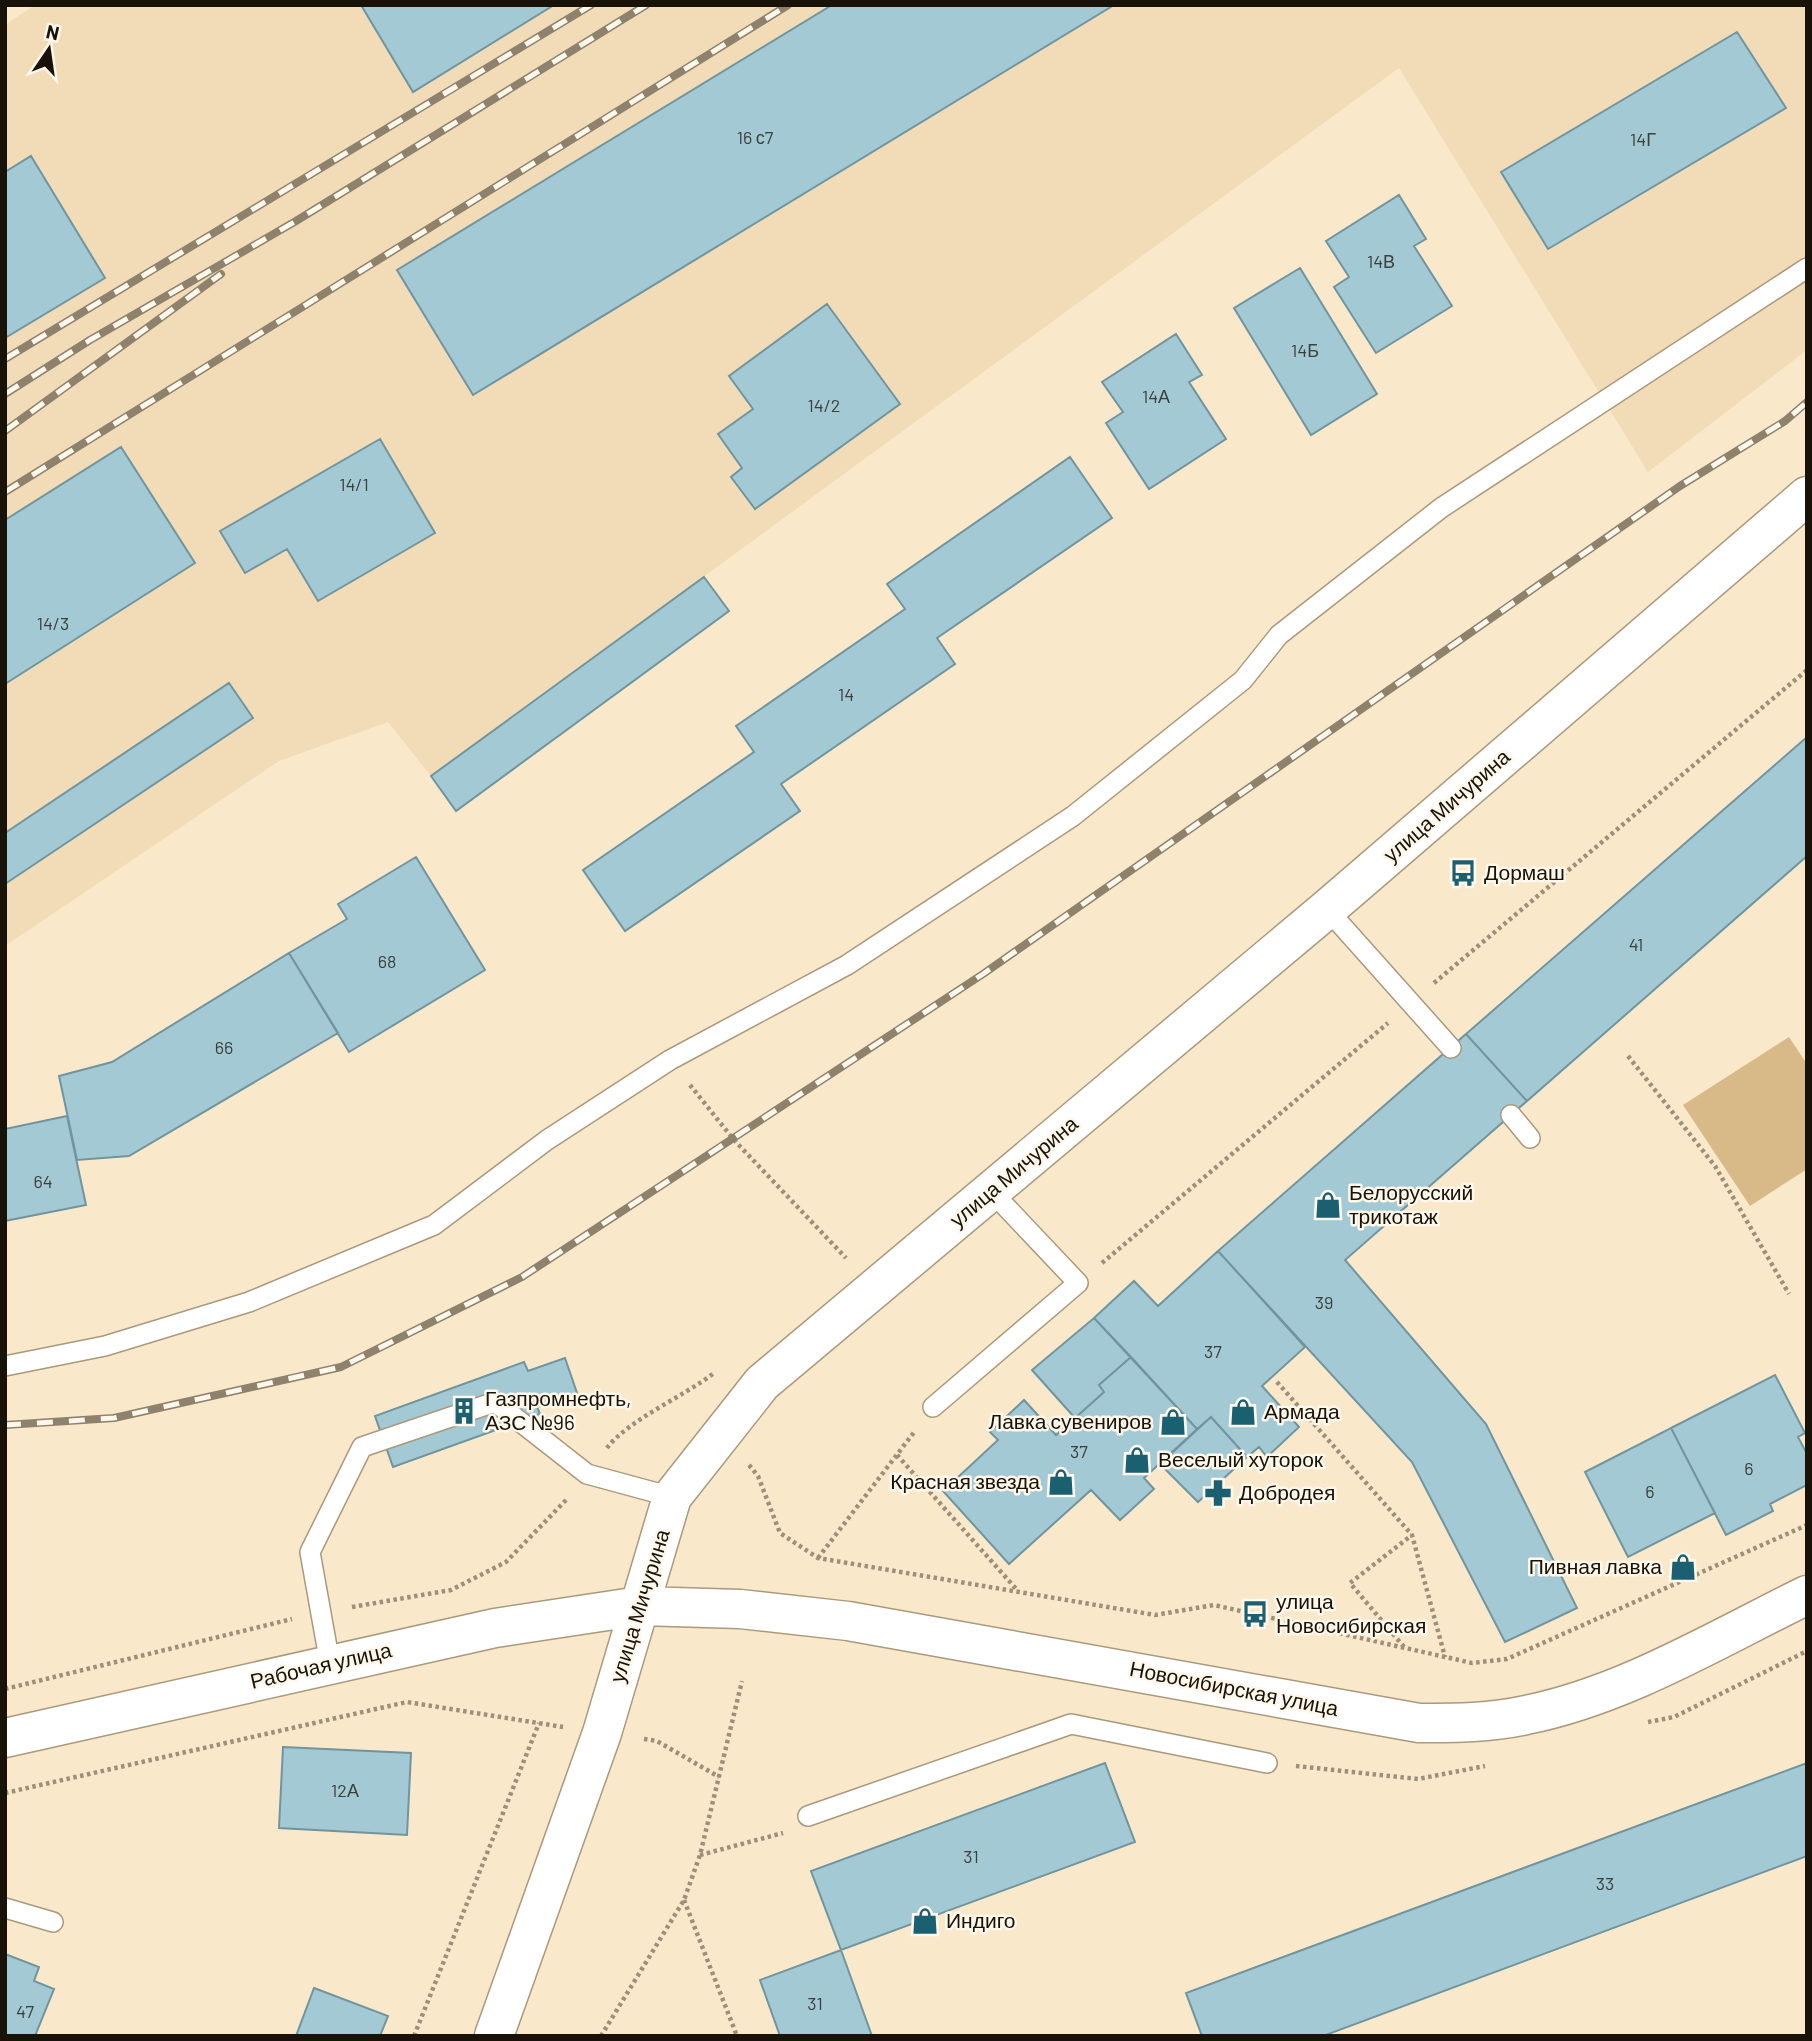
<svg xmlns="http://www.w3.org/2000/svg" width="1812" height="2041" viewBox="0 0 1812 2041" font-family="Barlow,sans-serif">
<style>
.built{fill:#f1dcb7}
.green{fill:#d7ba87}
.building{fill:#a3c9d4;stroke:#70959f;stroke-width:2}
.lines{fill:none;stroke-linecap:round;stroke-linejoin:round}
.lane-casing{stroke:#a9997d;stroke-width:22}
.secondary-casing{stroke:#a9997d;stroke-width:41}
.path{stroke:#9d907a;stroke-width:4.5;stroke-dasharray:3.5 3.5;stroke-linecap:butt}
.lane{stroke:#fff;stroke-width:19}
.secondary{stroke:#fff;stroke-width:38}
.rail-casing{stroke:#8e826d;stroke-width:8}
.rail{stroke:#fef7eb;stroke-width:5;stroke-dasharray:16;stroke-linecap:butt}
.labels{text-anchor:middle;stroke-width:5;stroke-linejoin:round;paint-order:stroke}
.number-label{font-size:18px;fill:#3b403b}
.street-label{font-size:21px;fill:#181208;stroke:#fef7eb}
.poi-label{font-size:21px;fill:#181208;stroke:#fef7eb;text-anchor:start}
</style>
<rect width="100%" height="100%" fill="#fae8ca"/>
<path class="built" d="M35,5H1807V350L1648,472L1399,68L431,776L388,722L279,761L5,946V25Z"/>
<path class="green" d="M1789,1037L1807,1064V1169L1750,1206L1683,1105Z"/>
<path class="building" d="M361,5H554L413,92Z
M832,5H1114L473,395L397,270Z
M1737,32L1786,108L1548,249L1501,172Z
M31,156L105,278L5,338V172Z
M1399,195L1426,239L1414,246L1452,306L1376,353L1334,287L1349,277L1326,241Z
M1300,268L1377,394L1311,435L1234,308Z
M827,304L900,404L755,509L731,477L742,468L718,434L753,409L729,376Z
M1176,334L1202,375L1189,382L1226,439L1149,489L1106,423L1123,412L1102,382Z
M380,439L435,533L318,601L287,549L245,573L220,531Z
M121,447L195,563L5,684V520Z
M1070,457L1112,518L937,638L955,664L781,784L800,811L625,931L583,870L754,752L736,726L905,609L887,584Z
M704,577L729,611L456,811L431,776Z
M229,683L253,718L5,884V833Z
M1807,737V856L1527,1101L1466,1034Z
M416,857L485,970L349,1052L289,953L347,919L338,904Z
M289,953L338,1033L129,1156L77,1160L59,1076L112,1062Z
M1466,1034L1527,1101L1345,1260L1486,1424L1577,1608L1505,1642L1412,1462L1218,1251Z
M67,1116L86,1205L5,1221V1129Z
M1218,1251L1305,1347L1262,1386L1299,1427L1267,1457L1259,1447L1247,1457L1211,1417L1197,1429L1094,1318L1134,1281L1158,1306Z
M1094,1318L1131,1357L1099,1385L1104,1392L1075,1418L1032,1370Z
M1131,1357L1197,1429L1144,1478L1154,1489L1120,1520L1091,1490L1009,1564L943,1491L998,1440L990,1432L1024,1400L1056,1435L1104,1392L1099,1385Z
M565,1358L577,1393L537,1407L540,1414L393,1467L375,1416L524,1362L528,1371Z
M1775,1375L1805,1433L1798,1437L1807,1454V1485L1770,1504L1773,1511L1726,1535L1671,1428Z
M1211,1417L1247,1457L1198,1502L1160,1464Z
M1671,1428L1715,1513L1628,1557L1585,1472Z
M283,1747L411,1753L407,1835L279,1828Z
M1105,1763L1135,1842L841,1950L811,1871Z
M1807,1763V1856L1323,2036H1202L1186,1993Z
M841,1950L872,2036H780L760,1980Z
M5,1954L39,1967L34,1981L54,1989L35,2036H5Z
M314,1988L388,2016L380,2036H296Z"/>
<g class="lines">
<defs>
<path id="lane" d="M1327,909L1451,1048
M1511,1115L1530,1138
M5,1366L105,1346L249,1302L434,1225L547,1140L670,1060L847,965L1073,816L1243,680L1279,635L1441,508L1807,268
M933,1407L1078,1283L991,1191
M330,1664L310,1552L362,1447L495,1402L587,1474L672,1497
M808,1816L1071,1724L1267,1763
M5,1908L53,1922"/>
<path id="secondary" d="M5,1738L495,1628L640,1606L740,1609L848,1621L1419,1723C1455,1723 1491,1723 1526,1715C1625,1695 1717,1639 1807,1595
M494,2036L602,1733L672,1497L762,1383L1327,909L1807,496"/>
</defs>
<use href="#lane" class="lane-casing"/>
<use href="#secondary" class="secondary-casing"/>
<path class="path" d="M1434,983L1807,670
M1628,1056L1715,1166L1789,1294
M690,1085L734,1140L846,1258
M1102,1263L1388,1023
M1277,1382L1412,1535L1445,1657
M607,1448C628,1420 683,1397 714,1373
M897,1455L1018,1591
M749,1465L758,1476L780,1533L818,1558L1155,1615L1214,1605L1472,1663L1507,1659L1807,1525
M818,1558L915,1431
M352,1607L451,1590L506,1562L567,1499
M1404,1647L1350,1583L1412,1535
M5,1689L292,1619
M1648,1722L1674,1717L1807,1651
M644,1739L657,1741L719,1777
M1296,1766L1418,1779L1485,1766
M5,1793L407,1702L563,1727
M700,1855L783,1833
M684,1900L737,2036
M414,2036L539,1723
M601,2036L684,1900L700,1855L742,1681"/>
<use href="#lane" class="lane"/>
<use href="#secondary" class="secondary"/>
<defs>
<path id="rail" d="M5,359L591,5
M5,394L90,340L296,221L646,5
M5,431L221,274
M5,492L788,5
M5,1425L114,1418L341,1367L522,1277L983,974L1680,486L1785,421L1807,402"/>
</defs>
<use href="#rail" class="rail-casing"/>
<use href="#rail" class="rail"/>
</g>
<defs>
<symbol id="bus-bare" viewBox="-9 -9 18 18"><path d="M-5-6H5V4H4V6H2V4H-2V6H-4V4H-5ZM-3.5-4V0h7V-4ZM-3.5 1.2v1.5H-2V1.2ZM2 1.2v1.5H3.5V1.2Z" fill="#1a6071" stroke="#fef7eb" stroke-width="2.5" paint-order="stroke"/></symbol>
<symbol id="shop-bare" viewBox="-9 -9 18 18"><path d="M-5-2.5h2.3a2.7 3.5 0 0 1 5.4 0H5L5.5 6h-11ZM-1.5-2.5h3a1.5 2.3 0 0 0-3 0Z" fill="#1a6071" stroke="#fef7eb" stroke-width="2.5" paint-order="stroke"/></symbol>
<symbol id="building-bare" viewBox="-9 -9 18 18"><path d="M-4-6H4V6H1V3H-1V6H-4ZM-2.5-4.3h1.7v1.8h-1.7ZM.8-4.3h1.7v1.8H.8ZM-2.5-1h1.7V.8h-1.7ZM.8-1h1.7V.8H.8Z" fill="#1a6071" stroke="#fef7eb" stroke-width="2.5" paint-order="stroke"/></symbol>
<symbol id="pharmacy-bare" viewBox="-9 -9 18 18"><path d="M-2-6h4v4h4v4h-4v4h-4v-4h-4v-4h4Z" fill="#1a6071" stroke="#fef7eb" stroke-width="2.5" paint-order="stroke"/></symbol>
</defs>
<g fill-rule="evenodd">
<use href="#bus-bare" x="1444" y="854" width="38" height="38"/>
<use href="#shop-bare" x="1309" y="1186" width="38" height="38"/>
<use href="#building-bare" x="445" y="1392" width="38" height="38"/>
<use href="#shop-bare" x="1224" y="1393" width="38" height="38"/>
<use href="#shop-bare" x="1154" y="1403" width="38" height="38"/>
<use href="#shop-bare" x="1118" y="1441" width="38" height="38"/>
<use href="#shop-bare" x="1042" y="1463" width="38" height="38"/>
<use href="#pharmacy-bare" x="1199" y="1474" width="38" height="38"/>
<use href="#shop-bare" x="1664" y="1548" width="38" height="38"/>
<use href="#bus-bare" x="1236" y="1595" width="38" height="38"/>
<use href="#shop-bare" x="906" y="1902" width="38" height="38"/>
</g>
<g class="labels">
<g class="number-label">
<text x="755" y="144">16 с7</text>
<text x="1643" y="146">14Г</text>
<text x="1381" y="268">14В</text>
<text x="1305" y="357">14Б</text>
<text x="1156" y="403">14А</text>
<text x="824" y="412">14/2</text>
<text x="354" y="491">14/1</text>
<text x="53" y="630">14/3</text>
<text x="846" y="701">14</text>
<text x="1636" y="951">41</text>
<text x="387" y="968">68</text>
<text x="224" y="1054">66</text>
<text x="43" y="1188">64</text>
<text x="1324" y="1309">39</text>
<text x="1213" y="1358">37</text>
<text x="1079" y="1458">37</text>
<text x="1749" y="1475">6</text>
<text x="1650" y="1498">6</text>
<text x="345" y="1797">12А</text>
<text x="971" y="1863">31</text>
<text x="1605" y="1890">33</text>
<text x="815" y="2010">31</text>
<text x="25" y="2018">47</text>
</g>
<g class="street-label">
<text transform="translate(1447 806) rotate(-41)" y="7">улица Мичурина</text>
<text transform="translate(1014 1172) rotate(-40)" y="7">улица Мичурина</text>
<text transform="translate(640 1606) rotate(-73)" y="7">улица Мичурина</text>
<text transform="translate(321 1666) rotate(-13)" y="7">Рабочая улица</text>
<text transform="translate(1234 1689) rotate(11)" y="7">Новосибирская улица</text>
</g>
<g class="poi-label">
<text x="1484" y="880">Дормаш</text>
<text x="1349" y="1200">Белорусский<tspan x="1349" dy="24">трикотаж</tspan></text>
<text x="485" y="1406">Газпромнефть,<tspan x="485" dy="24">АЗС №96</tspan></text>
<text x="1264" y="1419">Армада</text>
<text x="1152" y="1429" text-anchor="end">Лавка сувениров</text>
<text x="1158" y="1467">Веселый хуторок</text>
<text x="1040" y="1489" text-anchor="end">Красная звезда</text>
<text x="1239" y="1500">Добродея</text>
<text x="1662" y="1574" text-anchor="end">Пивная лавка</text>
<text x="1276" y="1609">улица<tspan x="1276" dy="24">Новосибирская</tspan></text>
<text x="946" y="1928">Индиго</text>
</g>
</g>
<rect width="1812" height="2041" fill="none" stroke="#181208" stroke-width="14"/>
<g transform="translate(49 49) rotate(13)" stroke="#fef7eb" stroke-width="5" paint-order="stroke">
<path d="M0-5L12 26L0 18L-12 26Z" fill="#181208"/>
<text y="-10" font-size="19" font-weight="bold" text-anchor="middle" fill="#181208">N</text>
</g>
</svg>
